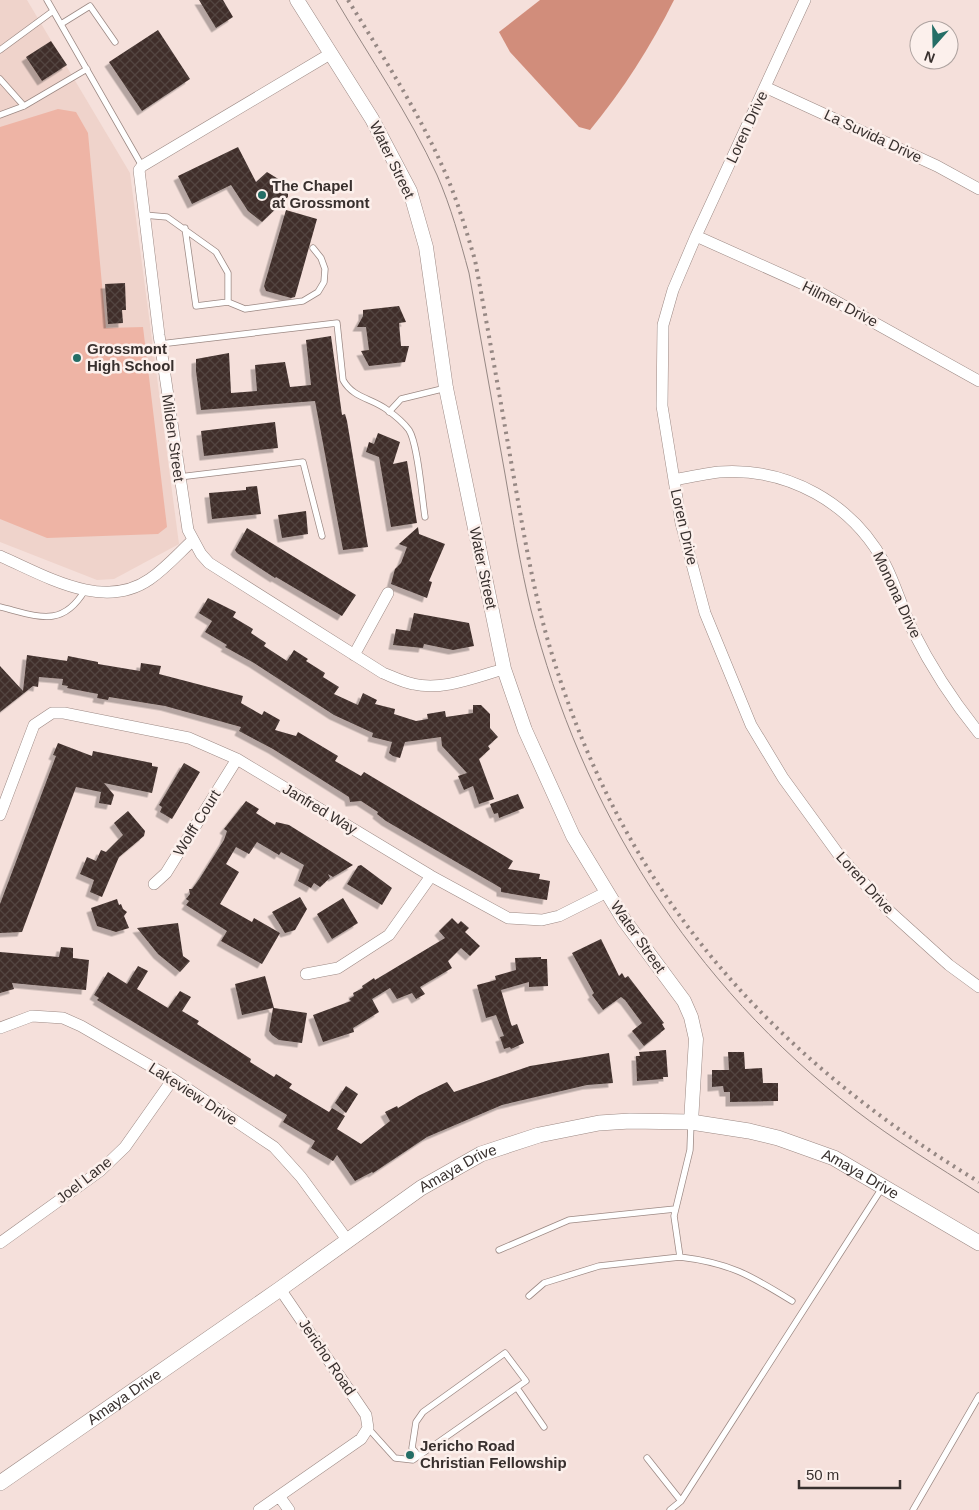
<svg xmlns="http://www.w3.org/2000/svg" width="979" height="1510" viewBox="0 0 979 1510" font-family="Helvetica,sans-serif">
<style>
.built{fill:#efd3cb}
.garden{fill:#eeb4a5}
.water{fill:#d18d7b}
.building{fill:url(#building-cross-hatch);filter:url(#shadow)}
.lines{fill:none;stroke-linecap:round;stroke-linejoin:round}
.service-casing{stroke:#9c8984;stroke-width:7}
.minor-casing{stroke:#9c8984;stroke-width:12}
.tertiary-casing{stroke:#9c8984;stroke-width:15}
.secondary-casing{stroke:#9c8984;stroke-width:16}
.service{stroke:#fff;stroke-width:5.5}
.minor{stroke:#fff;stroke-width:11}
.tertiary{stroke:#fff;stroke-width:14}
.secondary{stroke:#fff;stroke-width:15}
.tram{stroke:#968884;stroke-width:1}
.rail{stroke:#968884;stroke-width:4;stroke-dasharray:2.5 5;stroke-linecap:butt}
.poi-dot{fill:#256e66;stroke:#fcf0ec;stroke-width:2}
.labels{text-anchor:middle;stroke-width:5;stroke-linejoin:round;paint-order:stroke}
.street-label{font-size:15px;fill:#38302e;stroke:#fcf0ec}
.poi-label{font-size:15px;font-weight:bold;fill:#38302e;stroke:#fcf0ec;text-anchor:start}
</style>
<defs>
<pattern id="building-cross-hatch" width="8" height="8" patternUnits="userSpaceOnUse" patternTransform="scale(1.25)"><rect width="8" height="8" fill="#3f2f2b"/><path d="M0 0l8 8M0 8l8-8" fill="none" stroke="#534541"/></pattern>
<filter id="shadow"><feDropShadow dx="-4.5" dy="4.5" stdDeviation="0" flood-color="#0004"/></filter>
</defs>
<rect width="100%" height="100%" fill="#f5e0db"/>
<path class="built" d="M0,0H27L130,173L179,544L114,579L97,580L0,542Z"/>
<path class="garden" d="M58,109L76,112L88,133L106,328L143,327L167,527L158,534L47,538L0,519V127Z"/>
<path class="water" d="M540,0H674C651,46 623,90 590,130L579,127L510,52L499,32Z"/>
<path class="building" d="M199,0H223L233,17L216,28Z
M158,30L190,79L142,111L109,62Z
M51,41L67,65L42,81L26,57Z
M238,147L256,182L267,172L280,180L288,194V197L262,222L248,211L231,185L192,204L178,176Z
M286,210L317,219L295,297L291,298L266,291L264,286Z
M125,283L126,310H122L123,323L108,324L105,284Z
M399,306L406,322L399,323L401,346H409L405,362L369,366L361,351L369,350L366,327H357L363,316V310Z
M331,336L342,415L345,414L347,421L368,547L343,550L315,401L201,410L196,371V359L229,353L231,393L257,391L255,365L285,362L290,387L311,385L306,340Z
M275,422L278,448L204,456L201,431Z
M378,433L400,442L393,464L407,461L417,523L391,527L379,457L366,452L369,442L374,444Z
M257,486L261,514L212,519L209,493L246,490V487Z
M306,511L308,534L282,538L278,515Z
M418,527L419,534L445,544L429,581L432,582L427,598L391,584L395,569L401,563L407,547L399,544Z
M247,528L356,595L342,616L276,577L275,578L237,553L235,550Z
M208,598L236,612L233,617L253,629L251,633L266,643L264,646L287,661L294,650L308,659L306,661L325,673L323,677L339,687L334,694L358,705L363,693L377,700L375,704L395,709L394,714L416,721L428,719L427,714L445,711L446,717L473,713V705H481L490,714V728L498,737L488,746L490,749L479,759L494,799L479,804L473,786L464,790L458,776L467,773L442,746L441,737L405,742L400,758L393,756L389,753L392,742L372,737L373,733L334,715L254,663L225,647L227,645L205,632L212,621L199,613Z
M414,613L469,623L474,646L453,650L424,644L423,648L393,645L396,629L410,631Z
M27,655L67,661L68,656L98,662V664L140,671L141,663L161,666L159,674L243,696L241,703L262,715L264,711L280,720L275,730L296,736L298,732L338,756L335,761L361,776L364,772L513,861L508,869L540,874L539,879L550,881L547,900L501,892V888L386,821L377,814L378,812L361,801L350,802L349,797L273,749L239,731L241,727L165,706L109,697L108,700L97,698L98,694L67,688L68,686L62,685L63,679L39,677L38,687L33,686L0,712V666L23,691Z
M58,743L92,756L93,751L152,763V766L158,767L152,793L104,783L114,795L111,805L99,803L101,792L76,787L22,932L0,933V904L56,756L53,755Z
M184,763L200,772L172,819L160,812L162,807L159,805Z
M518,794L524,808L499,818L498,813L494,814L490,804Z
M246,801L259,809L256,813L275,825L276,822L289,825L353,865L333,877L328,874L330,878L320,887L314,883L311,888L298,881L304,865L281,852L279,855L257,842L249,854L236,847L226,864L239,872L220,904L252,922L254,918L280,933L262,964L221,941L227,931L186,905L189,901L186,899L190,894L189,889H192L200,878L224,840L227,831L224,829Z
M128,811L145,831L144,836L119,857L102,897L90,892L94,880L80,874L87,857L96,861L101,850L106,852L123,835L114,823Z
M361,865L392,888L382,905L347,884L358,866Z
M300,897L307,909L295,930L285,933L272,912Z
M343,898L358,923L332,939L317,914Z
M117,899L119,905L121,904L123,909L127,912L124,916L129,928L116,932L97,926L91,908Z
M452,918L458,924L461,921L469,928L465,932L480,946L470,956L461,948L448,961L452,968L420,987L425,994L416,999L412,993L397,999L390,988L372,999L379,1012L353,1028L354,1032L323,1042L313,1015L351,1001L349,999L354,996L353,993L363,988L362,986L374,978L375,980L445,938L439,931Z
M178,923L183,956L190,961L180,972L158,954L137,928Z
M601,939L619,976L622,973L625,978L628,976L664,1023L662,1024L665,1029L644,1046L632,1031L642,1023L625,1000L621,997L603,1010L592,995L594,993L572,953Z
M61,947L73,948V958L89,960L86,990L12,983L14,989L0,993V952L59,957Z
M541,957V959H547L548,986L529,987V982L501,990L511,1024L512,1026L517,1024L524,1043L511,1049L510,1047L504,1049L500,1037L504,1036L496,1015L486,1018L477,985L496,980L495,976L516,970L515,958Z
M138,966L148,971L137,989L168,1008L180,991L191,997L182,1011L199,1021L197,1024L251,1059L250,1062L274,1077L276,1074L292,1084L289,1088L329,1112L332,1108L345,1116L337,1129L361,1144L390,1121L385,1112L397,1106L398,1108L418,1096L447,1082L454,1092L530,1066L609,1053L613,1083L587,1085L502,1105L427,1137L373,1173L372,1172L355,1181L337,1155L333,1161L311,1148L315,1141L283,1122L287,1115L97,1000L99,998L94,995L108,972L127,984Z
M265,976L274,1008L307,1013L302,1043L279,1040L272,1035L269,1031L273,1008L242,1015L235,984Z
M666,1050L668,1077H663V1079L637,1081L636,1056H640L639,1052Z
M728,1052H744L745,1069L762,1068L763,1083H778V1101L730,1102V1092H724L723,1086L712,1087V1070H729Z
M346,1086L358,1094L346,1113L335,1103Z"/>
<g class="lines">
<defs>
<path id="service" d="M47,0L142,166
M61,24L90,6L115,42
M0,50L53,11
M0,79L24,106
M0,115L24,106L87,69
M144,215L167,217L216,252L228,273V302L196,306L185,228
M228,302L245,309L303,301L318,292L324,282L325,269L321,258L313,248
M160,344L337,323L343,380C353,398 371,398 386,409C393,414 404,423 409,430C418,444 422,498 425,517
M389,412L401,399L446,388
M179,477L303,462L322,536
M0,607C37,616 62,629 85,590
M499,1250L569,1220L675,1209
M680,1257C730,1263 750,1275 792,1301
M529,1296L544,1283L599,1266L680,1257L674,1216L690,1150L691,1122
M517,1388L544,1427
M368,1428L395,1458L413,1460L526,1381L505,1353L423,1412L416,1422L412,1448L419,1456
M647,1458L681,1501
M670,1510L681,1501L882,1188
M913,1510L979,1396"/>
<path id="minor" d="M805,0L696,236L673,290L663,325L662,406L681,523L705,613L751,725L783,778L839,855L887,909L949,965L979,987
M330,54L142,166L139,170L159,335L188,530L201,554L209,563L383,673C393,677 403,682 413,684C443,691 475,677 504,669
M765,87L937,166L979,189
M696,236L812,288L979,381
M674,480C689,477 704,474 719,472C788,467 852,503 885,564C896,585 902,609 913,631C931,667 953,701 979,733
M0,556C44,575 103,612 150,579C166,568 179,553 193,540
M354,655L388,593
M0,815L34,725L52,713H64L189,738L237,759L431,876L508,918L542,920L559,916L607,892
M154,884L166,873L237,759
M306,974L338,968L389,935L431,876
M0,1028L32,1016L63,1018L81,1026L173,1079L274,1147L301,1177L348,1241
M0,1243L100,1171L125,1147L173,1079
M279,1496L289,1510
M259,1510L361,1439L368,1428L366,1415L280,1289"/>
<path id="tertiary" d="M297,0L372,119L410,191L426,247L446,388L504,669L525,730L573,836L624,920L684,1001L691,1017L696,1039L691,1122"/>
<g id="secondary">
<path id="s1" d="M0,1483L280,1289L421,1188L481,1154L539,1135L599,1123L630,1121L691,1122L749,1131L778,1138L834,1158L979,1243"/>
</g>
</defs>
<use href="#service" class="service-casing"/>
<use href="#minor" class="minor-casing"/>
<use href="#tertiary" class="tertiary-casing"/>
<use href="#secondary" class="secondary-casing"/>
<use href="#service" class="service"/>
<use href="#minor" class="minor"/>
<use href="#tertiary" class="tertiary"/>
<use href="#secondary" class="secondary"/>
<path class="tram" d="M336,0C370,58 409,114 437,175C451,207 460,240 469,273C481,340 493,407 505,474C513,520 520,565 531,610C582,810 691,983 855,1110C894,1140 937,1166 979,1193"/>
<path class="rail" d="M348,0C382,55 418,111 444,170C457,199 466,230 475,260C488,329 500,398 512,467C522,523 531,579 546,634C617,884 761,1049 979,1182"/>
</g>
<g class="poi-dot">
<circle cx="262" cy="195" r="5"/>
<circle cx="77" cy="358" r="5"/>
<circle cx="410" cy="1455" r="5"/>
</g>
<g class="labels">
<g class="street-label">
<text transform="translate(747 127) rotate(-65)" y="5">Loren Drive</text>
<text transform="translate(873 136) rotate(25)" y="5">La Suvida Drive</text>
<text transform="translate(392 160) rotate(64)" y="5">Water Street</text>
<text transform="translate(840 304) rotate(27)" y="5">Hilmer Drive</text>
<text transform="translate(173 438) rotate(82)" y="5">Milden Street</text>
<text transform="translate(684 527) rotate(77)" y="5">Loren Drive</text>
<text transform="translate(483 568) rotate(78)" y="5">Water Street</text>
<text transform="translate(897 595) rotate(65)" y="5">Monona Drive</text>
<text transform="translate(320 809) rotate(31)" y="5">Janfred Way</text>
<text transform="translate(197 823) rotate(-58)" y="5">Wolff Court</text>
<text transform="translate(865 883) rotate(48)" y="5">Loren Drive</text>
<text transform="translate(638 937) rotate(55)" y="5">Water Street</text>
<text transform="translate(193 1094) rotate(33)" y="5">Lakeview Drive</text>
<text dy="5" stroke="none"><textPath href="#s1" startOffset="556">Amaya Drive</textPath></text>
<text dy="5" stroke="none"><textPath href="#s1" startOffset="976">Amaya Drive</textPath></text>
<text transform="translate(84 1180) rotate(-38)" y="5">Joel Lane</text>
<text transform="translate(327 1357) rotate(56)" y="5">Jericho Road</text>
<text dy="5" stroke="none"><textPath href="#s1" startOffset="151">Amaya Drive</textPath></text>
</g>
<g class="poi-label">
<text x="272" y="191">The Chapel<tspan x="272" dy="17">at Grossmont</tspan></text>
<text x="87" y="354">Grossmont<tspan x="87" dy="17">High School</tspan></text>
<text x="420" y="1451">Jericho Road<tspan x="420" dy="17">Christian Fellowship</tspan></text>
</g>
</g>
<g transform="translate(934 45) rotate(200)"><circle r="24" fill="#fcf0ec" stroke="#aea3a0"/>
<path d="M0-4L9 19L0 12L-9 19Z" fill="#256e66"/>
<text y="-8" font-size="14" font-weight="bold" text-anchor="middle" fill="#38302e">N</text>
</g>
<path d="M799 1480v8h101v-8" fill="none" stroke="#38302e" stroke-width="2.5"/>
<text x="806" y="1480" font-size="15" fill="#38302e" stroke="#fcf0ec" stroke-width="4" paint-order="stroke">50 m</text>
</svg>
